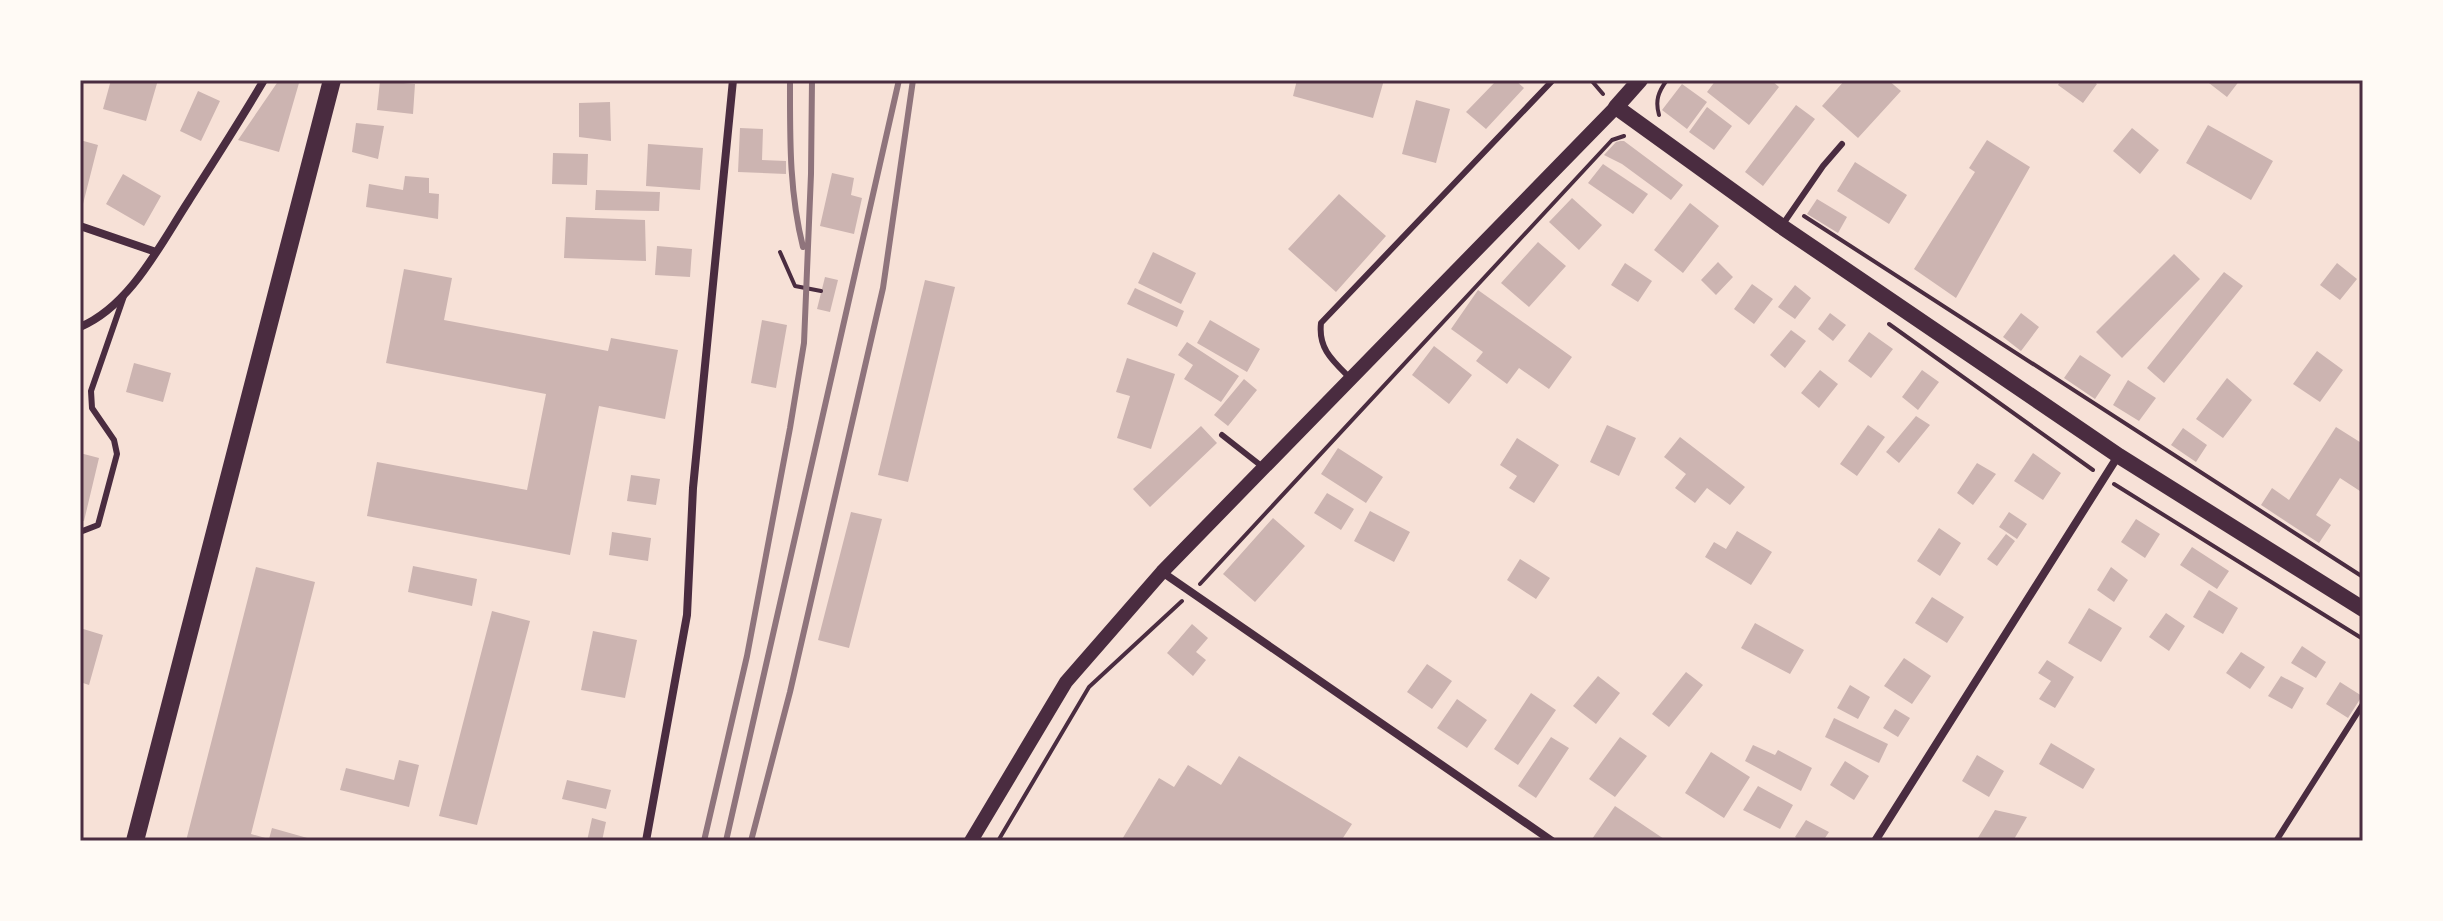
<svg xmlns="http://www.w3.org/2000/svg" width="2443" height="921" viewBox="0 0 2443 921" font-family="Montserrat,sans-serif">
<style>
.building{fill:#ccb4b1}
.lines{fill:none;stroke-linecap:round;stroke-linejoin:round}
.path{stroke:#4a2c40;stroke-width:4}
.service{stroke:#4a2c40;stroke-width:6}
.minor{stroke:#4a2c40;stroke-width:8}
.tertiary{stroke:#4a2c40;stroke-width:14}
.secondary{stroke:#4a2c40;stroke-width:16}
.primary{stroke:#4a2c40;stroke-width:18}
.rail{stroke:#8f747c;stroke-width:6}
.neatline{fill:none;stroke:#4a2c40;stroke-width:3}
</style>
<rect width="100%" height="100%" fill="#f7e1d7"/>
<path class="building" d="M111,80H158L146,121L103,109Z
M279,80L299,83L279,152L238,140Z
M1297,80H1384L1373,118L1293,96Z
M1497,80H1515L1524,88L1486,129L1466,112Z
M1716,80H1771L1779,87L1749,125L1707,92Z
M1845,80H1888L1901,91L1858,138L1822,106Z
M2061,80H2092L2097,84L2083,103L2058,85Z
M2205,80H2240L2227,97Z
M380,81L415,84L413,114L377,110Z
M1682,84L1707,102L1687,129L1662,110Z
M198,91L220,101L201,141L180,131Z
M1416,100L1450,109L1436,163L1402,154Z
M610,102L611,141L579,137V103Z
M1796,105L1815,119L1763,186L1745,172Z
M1707,107L1732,126L1714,150L1689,132Z
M356,123L384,126L378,159L352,152Z
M2208,125L2273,161L2251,200L2186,163Z
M740,128L763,129L762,160L786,161V174L738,172Z
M2132,128L2159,150L2140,174L2113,151Z
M80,140L98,145L83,204L80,203Z
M1987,140L2030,167L1956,298L1914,269L1975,172L1969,168Z
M1620,141H1624L1683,185L1671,200L1622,164L1604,155L1616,142Z
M648,144L703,148L700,190L646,186Z
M553,153L588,154L587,185L552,184Z
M1855,162L1907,195L1889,224L1837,191Z
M1603,164L1648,194L1633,214L1588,183Z
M832,173L854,178L851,195L862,198L854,234L820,226Z
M123,174L161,196L144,226L106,204Z
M405,176L429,178V193L439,194L438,219L366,207L369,184L403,190Z
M596,190L660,192L659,211L595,210Z
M1339,194L1386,236L1336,292L1288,249Z
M1572,198L1602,225L1579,250L1549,222Z
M1817,199L1847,217L1838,233L1807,214Z
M1690,203L1719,226L1683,273L1654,250Z
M566,217L645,220L646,261L564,258Z
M1538,242L1566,266L1529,307L1501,283Z
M657,246L692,249L690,277L655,275Z
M1153,252L1196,273L1181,304L1138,283Z
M2174,254L2200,279L2122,358L2096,332Z
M1718,262L1733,277L1716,295L1701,280Z
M1625,263L1652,281L1638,302L1611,285Z
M2337,263L2357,279L2340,300L2320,285Z
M404,269L452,278L444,320L608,351L611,338L678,350L665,419L599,406L570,555L367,516L377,462L527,490L546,394L386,363Z
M2224,272L2243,286L2164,383L2147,368Z
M825,277L838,280L830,312L817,309Z
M925,280L955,287L908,482L878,475Z
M1752,284L1773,299L1754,324L1734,309Z
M1795,285L1811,298L1795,319L1778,307Z
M1135,288L1184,311L1177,327L1127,304Z
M1478,290L1572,357L1549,389L1519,368L1507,384L1476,361L1483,352L1451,329Z
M1830,313L1846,325L1833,341L1818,329Z
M2021,313L2039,327L2021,351L2003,337Z
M762,320L787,325L776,388L751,383Z
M1210,320L1260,349L1247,372L1197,343Z
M1791,330L1806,341L1785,368L1770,355Z
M1869,332L1893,349L1871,378L1848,361Z
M1187,342L1239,376L1221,402L1184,379L1193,365L1178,355Z
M1434,346L1472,375L1449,404L1412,375Z
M2317,351L2343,370L2320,402L2293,384Z
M2080,355L2111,375L2095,399L2064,378Z
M1127,358L1175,374L1151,449L1117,438L1130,396L1116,392Z
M134,363L171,373L163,402L126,392Z
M1820,370L1838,384L1819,408L1801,393Z
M1922,370L1939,382L1918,410L1902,397Z
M2227,378L2252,400L2223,438L2196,419Z
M1244,379L1257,390L1228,426L1214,415Z
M2128,380L2156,398L2139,421L2113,405Z
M1916,416L1930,425L1899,463L1886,452Z
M1607,425L1636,438L1619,476L1590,462Z
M1868,425L1885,437L1857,476L1840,464Z
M1201,426L1217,443L1150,507L1133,489Z
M2336,427L2363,444V493L2340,478L2316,515L2331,525L2319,543L2261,505L2272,488L2289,500Z
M2183,428L2207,445L2196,462L2171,445Z
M1680,437L1745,487L1730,505L1707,488L1695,503L1675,488L1686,474L1664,457Z
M1517,438L1559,465L1534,503L1509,488L1517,476L1500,465Z
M1338,448L1383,477L1366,503L1321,474Z
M80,453L99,458L84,521L80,520Z
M2033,453L2061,473L2043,500L2014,481Z
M1977,463L1996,474L1973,505L1957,493Z
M631,475L660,479L656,505L627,501Z
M1327,493L1354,509L1341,530L1314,513Z
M1370,511L1410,532L1394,562L1354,541Z
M851,512L882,519L849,648L818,640Z
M2009,512L2027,524L2017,539L1999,527Z
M1273,518L1305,546L1255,602L1223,574Z
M2136,519L2160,534L2145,558L2121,542Z
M1939,528L1961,543L1940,576L1917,561Z
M1737,531L1772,552L1751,585L1705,557L1714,542L1726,549Z
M612,532L651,538L648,561L609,555Z
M2006,534L2015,541L1997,566L1987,559Z
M2192,547L2229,571L2217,589L2180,565Z
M1520,559L1550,578L1536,599L1507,580Z
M413,566L477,579L472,606L408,592Z
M256,567L315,582L251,834L269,839L272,828L318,841H186Z
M2111,567L2128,580L2114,602L2097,590Z
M2209,590L2238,608L2223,634L2193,617Z
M1932,597L1964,617L1947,643L1915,623Z
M2089,608L2122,628L2101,662L2068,643Z
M492,611L530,621L477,825L439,816Z
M2166,613L2185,626L2169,651L2149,637Z
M1755,623L1804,650L1790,674L1741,648Z
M1192,624L1208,638L1196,652L1206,660L1193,676L1167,653Z
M80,628L103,635L89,685L80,682Z
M593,631L637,640L625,698L581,690Z
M2302,646L2326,662L2316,678L2291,663Z
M2241,652L2265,667L2250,689L2226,673Z
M1904,658L1931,676L1912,704L1884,686Z
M2047,660L2074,677L2055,708L2039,699L2051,681L2038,673Z
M1427,664L1452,681L1432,709L1407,692Z
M1686,672L1703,685L1669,727L1652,714Z
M1598,676L1620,693L1596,724L1573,706Z
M2281,676L2304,688L2292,709L2268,696Z
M2340,682L2362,696L2348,718L2326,704Z
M1850,685L1870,697L1858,719L1837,708Z
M1531,693L1556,710L1518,765L1494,749Z
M1457,699L1487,720L1467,748L1437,728Z
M1895,709L1910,718L1898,737L1883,728Z
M1834,718L1888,744L1879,763L1825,737Z
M1551,737L1569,748L1536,798L1518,786Z
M1620,737L1647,756L1615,797L1589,779Z
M2051,743L2095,769L2083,789L2039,764Z
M1753,745L1775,755L1778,750L1812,768L1801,791L1745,761Z
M1711,752L1750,777L1724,818L1685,793Z
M1977,755L2004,771L1989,797L1962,781Z
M1239,756L1352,824L1341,841H1121L1159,778L1174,787L1188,765L1221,785Z
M399,760L419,765L409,807L340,790L346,768L394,780Z
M1845,761L1869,776L1854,800L1830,785Z
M567,780L611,790L606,809L562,799Z
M1758,786L1793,805L1780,829L1743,810Z
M1615,806L1667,841H1595L1592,839Z
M1995,810L2027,817L2013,841H1976Z
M592,818L606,822L602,841H587Z
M1806,820L1829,832L1823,841H1801L1795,837Z"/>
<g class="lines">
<path class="path" d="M1591,80L1603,94
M1659,115C1655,101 1658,92 1667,80
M1804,216L2363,577
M780,252L795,286L821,291
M1889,324L2093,470
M2114,484L2363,639
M1200,584L1612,140L1624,136
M998,841L1089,687L1182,601"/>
<path class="service" d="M1783,224L1823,166L1842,144
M1351,379C1333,361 1318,349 1321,323L1553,80
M1222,435L1264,468
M80,532L98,525L117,454L114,440L92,408L91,391L124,296
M2276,841L2363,704"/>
<path class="minor" d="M80,226L156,252
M80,327C130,306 160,245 188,202C214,161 240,121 264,80
M1162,572L1552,841
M646,841L687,615L693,488L733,80
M1875,841L2118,456"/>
<path class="tertiary" d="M971,841L1066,682L1162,572L1616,107"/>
<path class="secondary" d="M1640,80L1616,107L1781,226L2119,456L2363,609"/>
<path class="primary" d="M135,841L332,80"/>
<path class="rail" d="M790,80C790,137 789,191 803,247
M704,841L747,656L790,428L804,343L811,174L812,80
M726,841L899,80
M751,841L790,692L883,288L913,80"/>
</g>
<rect width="2443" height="921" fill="none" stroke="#fffaf5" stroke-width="164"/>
<rect x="82" y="82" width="2279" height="757" class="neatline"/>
</svg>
